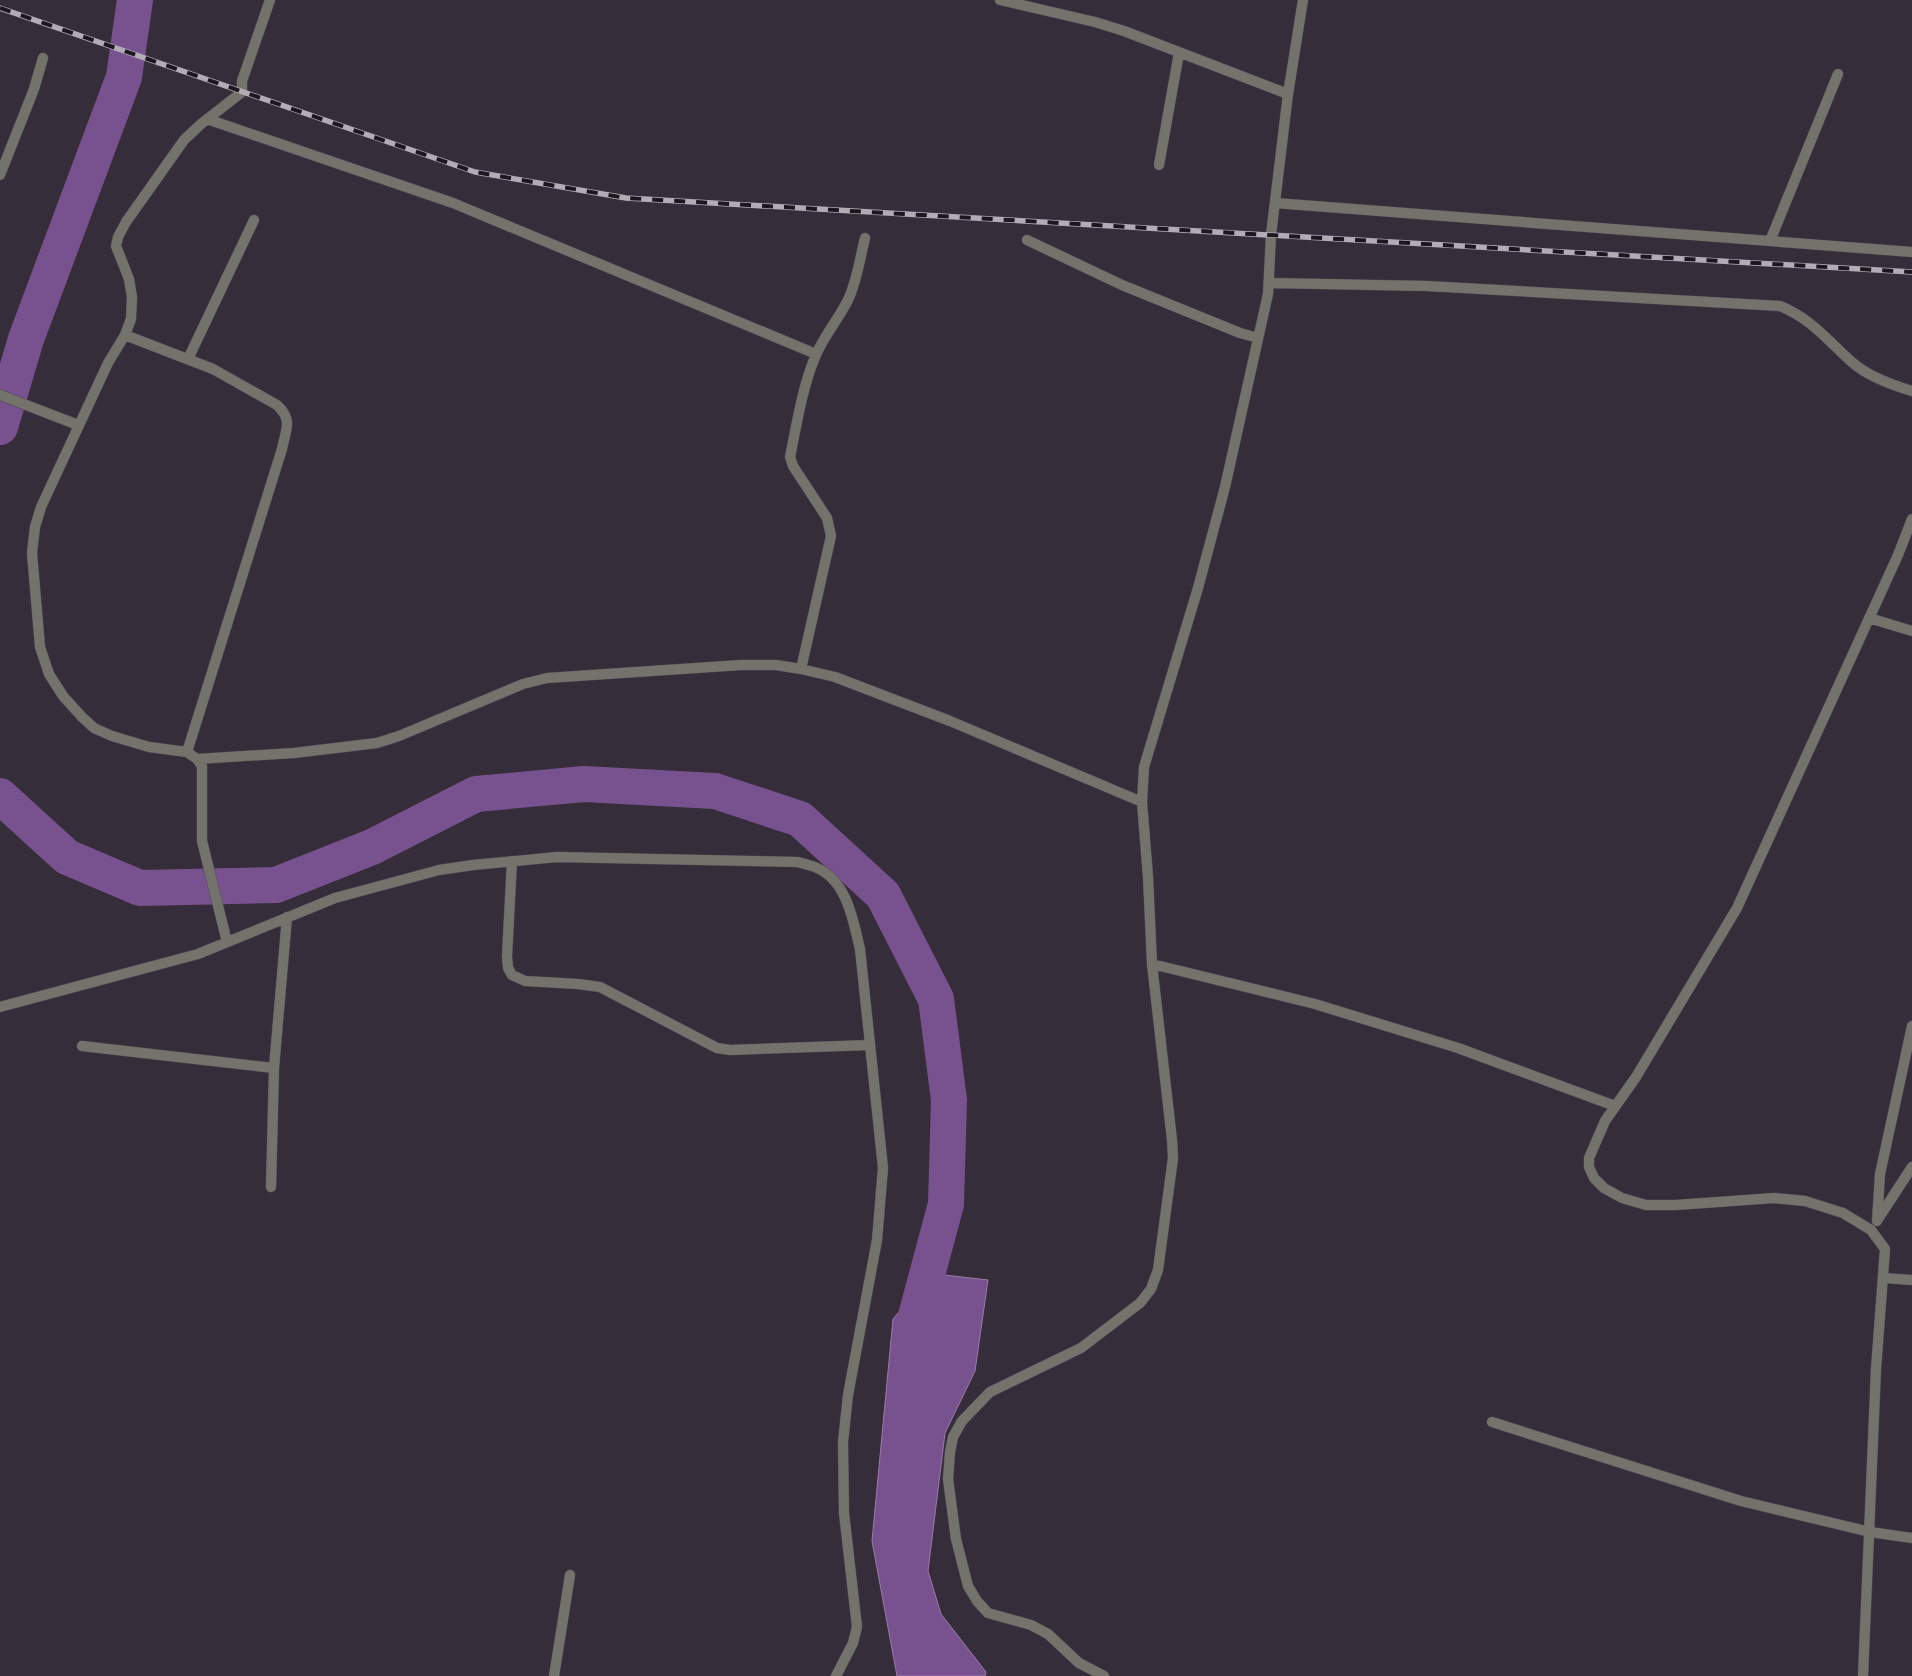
<svg xmlns="http://www.w3.org/2000/svg" width="1912" height="1676" viewBox="0 0 1912 1676" font-family="Inter,sans-serif">
<style>
.water{fill:#78528f;stroke:#987ca9}
.lines{fill:none;stroke-linecap:round;stroke-linejoin:round}
.river{stroke:#78528f;stroke-width:36}
.service-casing{stroke:#524956;stroke-width:11}
.minor-casing{stroke:#524956;stroke-width:11}
.service{stroke:#73736b;stroke-width:10}
.minor{stroke:#73736b;stroke-width:10}
.rail-casing{stroke:#b3acb7;stroke-width:5.5}
.rail{stroke:#1b171d;stroke-width:4;stroke-dasharray:11;stroke-linecap:butt}
</style>
<rect width="100%" height="100%" fill="#362d3b"/>
<path class="water" d="M944,1275L988,1280L975,1371L945,1433L928,1571L941,1614L986,1672L985,1676H897L872,1541L893,1319L923,1283Z"/>
<g class="lines">
<path class="river" d="M0,427L26,339L124,77L135,0
M0,796L67,857L140,888L276,885L372,847L476,794L584,784L715,791L800,819L883,895L936,999L949,1100L946,1204L912,1331"/>
<defs>
<path id="service" d="M1884,1278L1912,1280
M1492,1422L1741,1501L1870,1532L1912,1538"/>
<path id="minor" d="M1000,0L1095,22L1124,31L1288,94
M207,119L453,203L816,354
M1159,165L1179,53
M0,175L34,89L43,58
M1275,203L1912,252
M1027,240L1122,285L1240,333L1258,338
M1770,241L1838,74
M1269,283L1427,286L1780,306C1812,319 1828,341 1853,363C1869,377 1892,385 1912,391
M125,335L213,369L277,405C293,420 286,429 282,449L187,752
M188,359L254,220
M0,395L78,425
M1869,618L1912,631
M801,669L831,536L827,518L793,466L790,457C797,423 802,389 815,357C823,337 838,320 848,300C857,281 860,258 865,238
M197,759L294,753L377,743L399,736L523,684L547,678L741,665H776L801,669L835,677L950,721L1142,802
M512,861L507,956L508,968L512,975L525,981L578,984L600,987L717,1048L730,1050L870,1045
M227,942L202,841V766L197,759L187,752L149,747L112,736L94,728L82,717L63,696L49,674L40,647L32,553L35,527L41,507L108,363L125,335L131,319L132,297L129,279L116,246L118,237L126,222L184,140L201,124L242,92V81L270,0
M1152,964L1315,1004L1458,1048L1615,1106
M0,1007L198,954L335,898L439,870L473,865L557,857L798,862C804,864 811,865 817,868C847,881 853,920 860,949L883,1168L877,1240L848,1395L843,1442L844,1513L857,1627L853,1643L836,1676
M82,1046L274,1068
M271,1187L274,1068L287,917
M1878,1219L1912,1167
M1877,1221L1880,1174L1912,1026
M554,1676L570,1575
M1104,1676L1079,1663L1048,1634L1031,1625L988,1613L977,1601L968,1586L956,1539L948,1479L950,1452L953,1437L962,1421L990,1392L1081,1348L1140,1303L1151,1289L1158,1270L1173,1158L1172,1140L1152,964L1148,877L1142,802L1144,767L1198,588L1225,487L1268,294L1271,235L1288,94L1303,0
M1863,1676L1876,1369L1885,1249L1871,1230L1843,1213L1805,1201L1774,1198L1676,1205H1646L1622,1198L1604,1188L1594,1178L1589,1167V1158L1605,1121L1636,1077L1737,908L1898,555L1912,519"/>
</defs>
<use href="#service" class="service-casing"/>
<use href="#minor" class="minor-casing"/>
<use href="#service" class="service"/>
<use href="#minor" class="minor"/>
<defs>
<path id="rail" d="M0,8L475,172L626,198L1912,272"/>
</defs>
<use href="#rail" class="rail-casing"/>
<use href="#rail" class="rail"/>
</g>
</svg>
